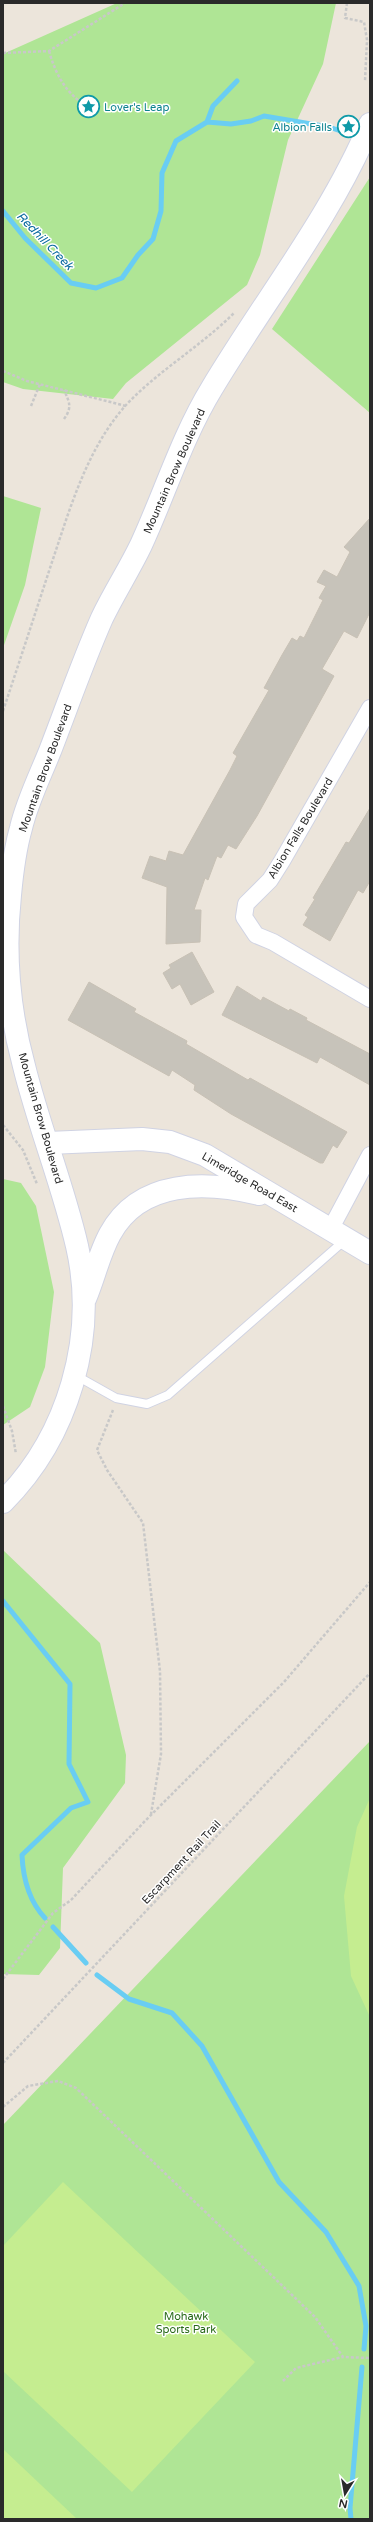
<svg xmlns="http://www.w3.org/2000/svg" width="373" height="2522" viewBox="0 0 373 2522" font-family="'Varela Round',sans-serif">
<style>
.green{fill:#afe595}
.pitch{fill:#c5ed90}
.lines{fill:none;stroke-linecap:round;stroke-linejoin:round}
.stream{stroke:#69cdf3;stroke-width:5}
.building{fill:#c7c3ba;stroke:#c8c1b5}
.lane-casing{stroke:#d0d3e3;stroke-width:10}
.street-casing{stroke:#d0d3e3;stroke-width:18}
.secondary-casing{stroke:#d0d3e3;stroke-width:24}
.path{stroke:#c8c8c8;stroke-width:2.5;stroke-dasharray:3 2;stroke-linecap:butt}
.lane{stroke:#fff;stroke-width:8}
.street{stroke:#fff;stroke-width:16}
.secondary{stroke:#fff;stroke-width:22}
.labels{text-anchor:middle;stroke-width:3;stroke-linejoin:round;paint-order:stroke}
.culture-label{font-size:11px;fill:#0d838f;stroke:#fff;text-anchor:start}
.street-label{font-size:11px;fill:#2a2a2a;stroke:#fff}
.park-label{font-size:11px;fill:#276917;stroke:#fff}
.water-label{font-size:12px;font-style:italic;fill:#08699f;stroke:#fff}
</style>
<rect width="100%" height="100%" fill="#ece5db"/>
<path class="green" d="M117,3H336L323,64L288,140L260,255L247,285L126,383L113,399L23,389L3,382V54Z
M370,177V413L272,329Z
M3,496L41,508L25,585L3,648Z
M3,1179L21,1183L36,1206L54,1292L45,1367L30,1407L3,1425Z
M3,1550L100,1643L126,1755L125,1783L63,1868L60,1948L39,1975L3,1974Z
M370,1741V2519H3V2125Z"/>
<path class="pitch" d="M370,1798V2017L351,1976L344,1896L357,1827Z
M63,2182L255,2362L132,2492L3,2371V2246Z
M3,2449L77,2519H3Z"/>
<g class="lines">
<path class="stream" d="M207,122L213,106L237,81
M3,211L25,238L71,283L96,288L122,278L138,255L153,239L161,211L162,173L176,141L207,122L231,124L251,121L264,116L329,127L358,137
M3,1601L70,1684L69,1764L88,1802L71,1808L22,1855C23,1878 28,1900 45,1918
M53,1927L86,1963
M97,1975L129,1999L172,2013L202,2046L279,2182L326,2232L359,2286L366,2326L364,2349
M351,2519L350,2508L362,2367"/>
</g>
<path class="building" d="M370,518V612L357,638L344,631L322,669L334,676L257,816L236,849L228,845L221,858L217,856L208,880L205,878L194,910H201L200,942L166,944L167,887L142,878L150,856L166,861L169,851L183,855L230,770L237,756L233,753L269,690L264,688L282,655L292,638L297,641L300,636L304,638L323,600L319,598L326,586L317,582L324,570L337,577L350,552L344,547Z
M370,808V881L363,893L358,890L330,941L303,925L308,917L305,915L315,899L313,898L346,842L349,843Z
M192,952L214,992L191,1005L180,984L172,989L163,973L171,968L169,965Z
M89,982L136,1009L134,1012L187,1041L186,1044L248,1080L250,1078L347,1132L337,1148L333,1145L323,1163H320L231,1114L194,1090L195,1085L172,1070L169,1076L68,1020Z
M237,986L261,1001L263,997L289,1011L290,1009L307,1018L306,1020L370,1054V1085L320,1057L317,1063L222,1015Z"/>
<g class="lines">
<defs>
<path id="lane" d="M75,1375L116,1398L147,1404L168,1395L345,1240"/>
<path id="street" d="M370,708L282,861L270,880L246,904L244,917L256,935L273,942L370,999
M330,1230L370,1155"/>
<path id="secondary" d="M48,1143L142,1139L170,1142L205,1155L370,1253
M85,1299C94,1278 99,1254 110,1234C140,1179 206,1181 259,1194
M3,1502C68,1437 98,1337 77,1246C63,1185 39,1127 24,1066C9,1011 4,952 10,895C12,873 15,849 21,828C27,802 40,776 50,751C67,707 83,661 102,618C114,593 129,570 141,545C165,493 182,437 212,388C264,301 331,217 370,124"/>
</defs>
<use href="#lane" class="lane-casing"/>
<use href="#street" class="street-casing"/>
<use href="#secondary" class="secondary-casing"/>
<path class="path" d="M347,3L345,18L364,22L367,40L365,81
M49,51C56,75 66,94 88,107
M3,53L49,51L125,3
M3,371L27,381L126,406
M31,406L40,384
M64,419C72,408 70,403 64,390
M3,711C19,663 35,614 51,565C70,509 86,450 126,405C159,370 200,347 234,313
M3,1125L23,1150L37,1184
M3,1406L12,1431L16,1454
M113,1410L97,1450L107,1470L143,1523L160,1671L161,1754L151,1814
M3,1979L53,1913L71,1900L145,1821L284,1682L370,1582
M3,2063L370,1673
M3,2107L28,2086L58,2081L76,2088L315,2317L343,2357L370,2358
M283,2381L296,2368L343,2357"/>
<use href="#lane" class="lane"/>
<use href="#street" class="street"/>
<use href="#secondary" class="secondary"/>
</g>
<defs>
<symbol id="sight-ring" viewBox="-11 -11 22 22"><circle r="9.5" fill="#fff" stroke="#0f9aa8" stroke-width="1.5"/><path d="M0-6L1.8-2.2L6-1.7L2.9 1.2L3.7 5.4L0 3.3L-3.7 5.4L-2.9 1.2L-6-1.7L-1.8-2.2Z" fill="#0f9aa8"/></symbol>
</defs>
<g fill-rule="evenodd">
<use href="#sight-ring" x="76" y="94" width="25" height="25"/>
<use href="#sight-ring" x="336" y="114" width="25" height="25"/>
</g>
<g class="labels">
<g class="culture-label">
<text x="104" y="111">Lover's Leap</text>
<text x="332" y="131" text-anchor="end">Albion Falls</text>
</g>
<g class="street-label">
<text transform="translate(174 471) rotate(-66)" y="4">Mountain Brow Boulevard</text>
<text transform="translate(45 768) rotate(-70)" y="4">Mountain Brow Boulevard</text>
<text transform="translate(300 828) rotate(-59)" y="4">Albion Falls Boulevard</text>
<text transform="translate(41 1118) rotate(74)" y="4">Mountain Brow Boulevard</text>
<text transform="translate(250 1182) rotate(30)" y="4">Limeridge Road East</text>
<text transform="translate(181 1862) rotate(-47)" y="4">Escarpment Rail Trail</text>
</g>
<g class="park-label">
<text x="186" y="2320">Mohawk<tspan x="186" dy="13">Sports Park</tspan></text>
</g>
<g class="water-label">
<text transform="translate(45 241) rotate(46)" y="4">Redhill Creek</text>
</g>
</g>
<rect width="373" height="2522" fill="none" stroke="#2a2a2a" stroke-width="8"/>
<g transform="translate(345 2494) rotate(191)" stroke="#ffffff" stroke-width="3" paint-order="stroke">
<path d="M0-3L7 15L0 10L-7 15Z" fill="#2a2a2a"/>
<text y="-6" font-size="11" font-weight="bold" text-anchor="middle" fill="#2a2a2a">N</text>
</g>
</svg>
